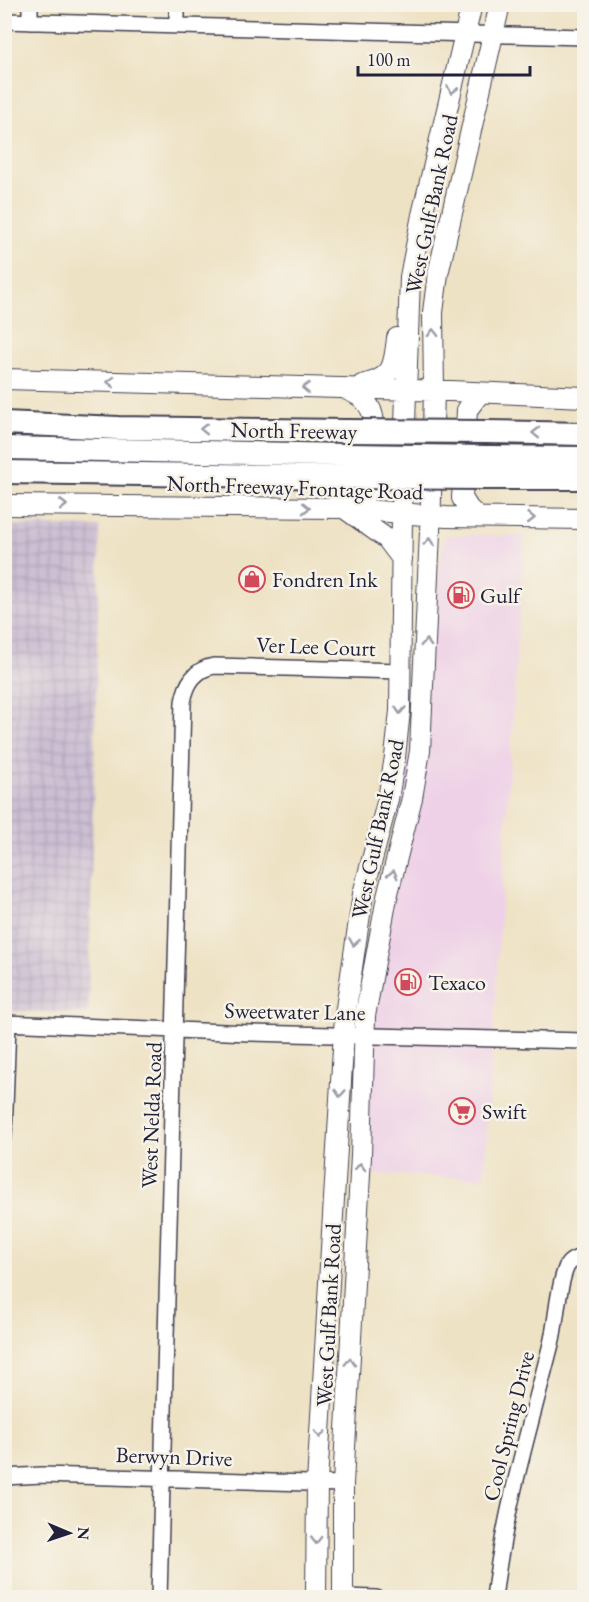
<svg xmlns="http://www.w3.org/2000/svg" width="589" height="1602" viewBox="0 0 589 1602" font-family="'EB Garamond',serif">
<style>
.built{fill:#eed0e7}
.industrial{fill:url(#industrial-grid)}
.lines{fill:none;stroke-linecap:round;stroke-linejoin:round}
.minor-casing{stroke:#413f50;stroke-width:18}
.major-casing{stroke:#413f50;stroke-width:22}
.highway-casing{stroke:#413f50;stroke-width:26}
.minor{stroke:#fff;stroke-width:15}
.major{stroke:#fff;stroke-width:20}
.highway{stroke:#fff;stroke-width:22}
.highway-bridge-casing{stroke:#413f50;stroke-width:26;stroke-linecap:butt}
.highway-bridge{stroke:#fff;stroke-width:22}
.oneway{stroke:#9c9ca7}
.labels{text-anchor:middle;stroke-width:5;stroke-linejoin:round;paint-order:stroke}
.street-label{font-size:22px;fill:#22223b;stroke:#f7f3e8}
.poi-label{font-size:22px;fill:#22223b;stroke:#f7f3e8;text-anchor:start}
</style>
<defs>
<pattern id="industrial-grid" width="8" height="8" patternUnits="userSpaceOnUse" patternTransform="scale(1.5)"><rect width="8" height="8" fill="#ccbed3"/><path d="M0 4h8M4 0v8" fill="none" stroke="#afa3b6"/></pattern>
</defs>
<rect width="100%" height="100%" fill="#f7f3e8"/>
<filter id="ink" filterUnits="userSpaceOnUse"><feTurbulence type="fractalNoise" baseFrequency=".0167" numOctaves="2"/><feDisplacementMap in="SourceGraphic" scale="12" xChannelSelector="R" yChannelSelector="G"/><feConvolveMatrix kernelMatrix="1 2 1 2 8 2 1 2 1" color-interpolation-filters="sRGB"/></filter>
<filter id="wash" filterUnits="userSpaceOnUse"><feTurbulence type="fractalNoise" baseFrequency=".008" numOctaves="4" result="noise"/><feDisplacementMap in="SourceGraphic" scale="24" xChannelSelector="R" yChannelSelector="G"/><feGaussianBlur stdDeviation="1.35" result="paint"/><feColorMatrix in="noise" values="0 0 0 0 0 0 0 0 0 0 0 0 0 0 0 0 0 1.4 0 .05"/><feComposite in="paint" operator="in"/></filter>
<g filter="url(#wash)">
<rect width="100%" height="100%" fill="#eee2c4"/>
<path class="built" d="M445,535L524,536L484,1178L363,1174L369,996Z"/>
<path class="industrial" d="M5,525L100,527L88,1013L5,1011Z"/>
</g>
<g filter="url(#ink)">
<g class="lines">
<defs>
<path id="minor" d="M177,4V26
M4,21L584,37
M30,22V4
M4,1023L250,1033L584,1041
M4,1135L8,1023
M4,1477L42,1475L343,1484
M343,1597L376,1598
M159,1598L183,702C186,684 195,669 214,666L401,671
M494,1598C504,1512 530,1427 551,1344C557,1320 557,1290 566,1268C569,1260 577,1258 584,1257"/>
<path id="major" d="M4,379L451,391L584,397
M362,385C393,378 394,367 397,338
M4,505L344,508L446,517L584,519
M344,508C351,505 359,502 364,496C376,482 378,427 371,410C366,399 358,394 347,390
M344,508L387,539L402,559
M478,517L469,509L462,498L467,410L480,393
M316,1598L317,1483L345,1015L363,894L388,799L395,757L400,711L402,512L410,277L422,215L472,4
M343,1598V1484L361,1156L365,1016L387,897L412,798L420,751L430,532L434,392L433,312L438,274L500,4"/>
<path id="highway" d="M4,423L118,428L346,431
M487,432L584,434
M4,448L346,455
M487,457L584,458
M4,472L345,477
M486,478H584"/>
</defs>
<use href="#minor" class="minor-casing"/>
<use href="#major" class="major-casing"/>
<use href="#highway" class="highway-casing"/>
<use href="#minor" class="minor"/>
<use href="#major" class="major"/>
<use href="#highway" class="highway"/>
<defs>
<path id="highway-bridge" d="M346,431L487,432
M346,455L487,457
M345,477L486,478"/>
</defs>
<use href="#highway-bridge" class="highway-bridge-casing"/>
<use href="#highway-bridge" class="highway-bridge"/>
</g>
<defs><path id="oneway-chevron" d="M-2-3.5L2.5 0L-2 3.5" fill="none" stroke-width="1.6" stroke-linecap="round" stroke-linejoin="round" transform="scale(1.5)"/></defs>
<g class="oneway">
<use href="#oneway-chevron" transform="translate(452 90) rotate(103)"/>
<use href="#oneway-chevron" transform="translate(433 333) rotate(-91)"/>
<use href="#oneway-chevron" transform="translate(111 382) rotate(-178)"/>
<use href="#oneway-chevron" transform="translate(306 388) rotate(-178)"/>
<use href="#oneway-chevron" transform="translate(204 429) rotate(-179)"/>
<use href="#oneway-chevron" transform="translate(536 433) rotate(-179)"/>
<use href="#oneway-chevron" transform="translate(63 505)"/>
<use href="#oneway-chevron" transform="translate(306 508) rotate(1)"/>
<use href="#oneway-chevron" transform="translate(531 518) rotate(1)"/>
<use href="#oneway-chevron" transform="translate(429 542) rotate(-86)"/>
<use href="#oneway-chevron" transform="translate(426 643) rotate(-89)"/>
<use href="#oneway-chevron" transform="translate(400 710) rotate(94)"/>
<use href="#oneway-chevron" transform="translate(393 874) rotate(-75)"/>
<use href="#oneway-chevron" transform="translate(354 942) rotate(99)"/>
<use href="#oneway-chevron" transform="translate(340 1093) rotate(94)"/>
<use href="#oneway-chevron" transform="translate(360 1167) rotate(-87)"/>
<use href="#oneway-chevron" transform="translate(350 1362) rotate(-87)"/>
<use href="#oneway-chevron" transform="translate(320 1434) rotate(93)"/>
<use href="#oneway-chevron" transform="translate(316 1540) rotate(90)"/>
</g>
</g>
<defs>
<symbol id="shop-ring" viewBox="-11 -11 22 22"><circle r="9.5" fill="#f7f3e8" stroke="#d1495b" stroke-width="1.5"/><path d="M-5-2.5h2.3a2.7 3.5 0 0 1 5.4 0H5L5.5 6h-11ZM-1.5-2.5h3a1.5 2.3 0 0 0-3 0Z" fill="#d1495b"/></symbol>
<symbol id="fuel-ring" viewBox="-11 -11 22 22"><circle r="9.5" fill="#f7f3e8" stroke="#d1495b" stroke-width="1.5"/><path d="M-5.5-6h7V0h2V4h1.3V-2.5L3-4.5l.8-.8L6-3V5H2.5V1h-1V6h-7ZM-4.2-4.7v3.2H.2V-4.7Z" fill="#d1495b"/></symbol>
<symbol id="supermarket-ring" viewBox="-11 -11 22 22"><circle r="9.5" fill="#f7f3e8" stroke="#d1495b" stroke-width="1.5"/><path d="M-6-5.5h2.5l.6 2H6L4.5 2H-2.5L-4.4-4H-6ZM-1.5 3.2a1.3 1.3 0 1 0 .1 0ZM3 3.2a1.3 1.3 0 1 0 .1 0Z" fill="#d1495b"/></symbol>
</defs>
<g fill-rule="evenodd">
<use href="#shop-ring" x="237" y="564" width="30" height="30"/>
<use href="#fuel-ring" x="446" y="580" width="30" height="30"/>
<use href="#fuel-ring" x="393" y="967" width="30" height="30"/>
<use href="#supermarket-ring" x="447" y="1096" width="30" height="30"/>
</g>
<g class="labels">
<g class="street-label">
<text transform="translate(431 204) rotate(-78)" y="8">West Gulf Bank Road</text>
<text transform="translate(294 430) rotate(1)" y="8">North Freeway</text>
<text transform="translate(295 487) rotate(2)" y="8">North Freeway Frontage Road</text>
<text transform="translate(316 646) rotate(2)" y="8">Ver Lee Court</text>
<text transform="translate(377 829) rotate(-78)" y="8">West Gulf Bank Road</text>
<text transform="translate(295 1011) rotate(1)" y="8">Sweetwater Lane</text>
<text transform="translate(151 1115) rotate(-88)" y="8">West Nelda Road</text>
<text transform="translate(328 1315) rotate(-87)" y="8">West Gulf Bank Road</text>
<text transform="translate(508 1426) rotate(-76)" y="8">Cool Spring Drive</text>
<text transform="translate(174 1456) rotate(2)" y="8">Berwyn Drive</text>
</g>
<g class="poi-label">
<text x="272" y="587">Fondren Ink</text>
<text x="480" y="603">Gulf</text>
<text x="428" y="990">Texaco</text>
<text x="482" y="1119">Swift</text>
</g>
</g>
<rect width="589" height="1602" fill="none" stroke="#f7f3e8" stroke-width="24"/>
<g transform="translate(69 1533) rotate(92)" stroke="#f7f3e8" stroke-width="4.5" paint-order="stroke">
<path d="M0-4.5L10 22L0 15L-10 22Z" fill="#22223b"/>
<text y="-9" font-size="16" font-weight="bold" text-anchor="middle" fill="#22223b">N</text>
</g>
<path d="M358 66v9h172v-9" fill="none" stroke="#22223b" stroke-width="3"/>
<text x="367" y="66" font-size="18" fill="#22223b" stroke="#f7f3e8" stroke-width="4.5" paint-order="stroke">100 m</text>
</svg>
